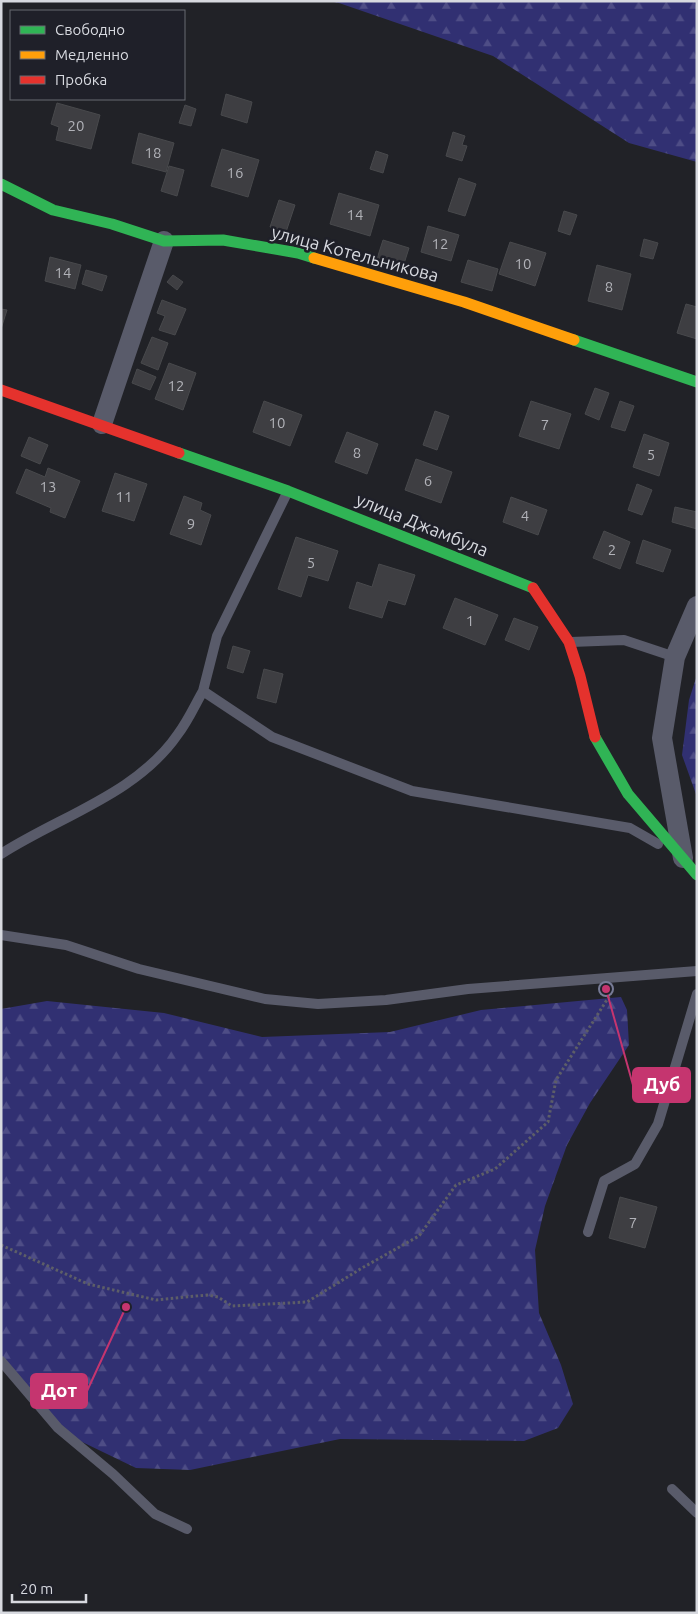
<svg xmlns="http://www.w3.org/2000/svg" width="698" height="1614" viewBox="0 0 698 1614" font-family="Ubuntu,sans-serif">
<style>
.forest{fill:url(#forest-firs)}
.building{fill:#3e3e42;stroke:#48494c}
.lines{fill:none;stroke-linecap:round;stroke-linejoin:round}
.path{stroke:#5d5e68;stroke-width:3;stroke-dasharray:2.5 2.5;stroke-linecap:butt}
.lane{stroke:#595b6a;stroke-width:10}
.street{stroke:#595b6a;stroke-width:20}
.fast{stroke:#30b455;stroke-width:11}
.slow{stroke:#ff9f0a;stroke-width:11}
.jam{stroke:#e5322d;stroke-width:11}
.tree{fill:#777b96}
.labels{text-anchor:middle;stroke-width:5;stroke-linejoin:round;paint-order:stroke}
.number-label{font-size:15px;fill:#b1b2b8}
.street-label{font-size:18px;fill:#d7d9df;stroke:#1f2029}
.leader{fill:none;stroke:#c5356f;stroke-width:2}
.callout-dot{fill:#c5356f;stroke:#1f2029;stroke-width:2}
.callout{fill:#c5356f;stroke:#c5356f;stroke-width:2}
.callout-label{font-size:19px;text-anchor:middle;font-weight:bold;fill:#fff}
</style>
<defs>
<pattern id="forest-firs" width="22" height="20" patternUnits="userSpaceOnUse" patternTransform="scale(1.25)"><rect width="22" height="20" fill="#313072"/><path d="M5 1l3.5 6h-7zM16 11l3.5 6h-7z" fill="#4e4d86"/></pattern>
</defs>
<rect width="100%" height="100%" fill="#212227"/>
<path class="forest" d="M329,1H697V162L629,143L493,56L339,3Z
M697,675V797L682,755L689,700Z
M621,997L627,1010L629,1045L590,1103L567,1145L545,1206L535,1250L539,1313L561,1365L573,1404L558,1428L524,1441L340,1439L190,1470L136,1468L76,1439L1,1368V1009L47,1001L164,1013L262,1037L390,1032L481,1010Z"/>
<path class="building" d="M226,94L252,102L247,123L221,115Z
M57,103L100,115L91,149L56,140L59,127L51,124Z
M185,105L196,109L191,126L179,123Z
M453,132L465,136L462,145L467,146L462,161L446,156Z
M139,133L174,143L166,172L132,163Z
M222,149L259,160L248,197L211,186Z
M376,151L388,155L383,173L370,169Z
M169,166L184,170L177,196L161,191Z
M459,178L476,184L465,216L448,211Z
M339,193L379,205L370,236L330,224Z
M279,200L295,205L286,232L270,227Z
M564,211L577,215L570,235L558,231Z
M428,226L459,235L451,261L421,252Z
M644,239L658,243L653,259L640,256Z
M383,240L409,248L402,270L376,262Z
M510,242L546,253L535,286L499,274Z
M50,257L81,265L75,289L45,281Z
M468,260L498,269L492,291L461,282Z
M597,265L631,274L622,310L588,301Z
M86,270L107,276L102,291L82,284Z
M173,275L183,282L177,290L167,282Z
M162,300L186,309L175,335L159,330L165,316L157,313Z
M686,304L697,307V339L677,333Z
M1,309L7,310L1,329Z
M152,337L168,343L158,370L141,363Z
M169,363L196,373L183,410L155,399Z
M137,369L156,377L150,390L132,383Z
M595,388L609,393L599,420L585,414Z
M264,401L302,415L290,446L253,432Z
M531,401L571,414L559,449L519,436Z
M620,401L634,406L625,431L611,427Z
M435,411L449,416L437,450L423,445Z
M347,432L378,444L367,474L335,462Z
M644,434L669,443L659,476L633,467Z
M29,437L48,445L40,464L21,456Z
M416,459L452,472L441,503L405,490Z
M48,468L80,481L65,518L50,512L51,508L16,493L26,469L45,477Z
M115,473L147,484L134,521L102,511Z
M637,484L652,490L642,515L628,510Z
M184,496L202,503L200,510L211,515L201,545L170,534Z
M511,497L547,510L538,535L503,522Z
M675,507L697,512V529L672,522Z
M604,531L630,542L620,569L593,558Z
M296,537L338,551L328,581L308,575L301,597L278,589Z
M643,540L671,550L663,572L636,563Z
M379,564L415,575L405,605L388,600L382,618L349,608L357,582L372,587Z
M455,598L498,615L485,645L443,628Z
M514,618L538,627L529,650L505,640Z
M233,646L250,651L243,673L227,668Z
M264,669L283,674L276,703L257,698Z
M620,1197L657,1207L645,1248L609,1238Z"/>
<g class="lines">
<path class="path" d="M1,1245L88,1284L156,1300L207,1295L218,1297L232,1306L307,1302L362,1268L419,1236L456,1185L495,1169L548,1122L556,1080L610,995"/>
<path class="lane" d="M287,493L217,636L203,691L272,737L412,791L630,828L658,844
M571,642L624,640L675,657
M1,854C60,816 137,794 178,734C188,721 195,705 203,691
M1,935L66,945L139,969L265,999L318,1004L386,1000L468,989L697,971
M588,1232L604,1181L635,1164L658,1124L697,994
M1,1361L58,1428L113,1474L155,1514L187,1529
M672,1489L697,1513"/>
<path class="street" d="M102,424L164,241
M683,858L662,738L675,657L697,606"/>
<path class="fast" d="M1,184L53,210L112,224L164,241L223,240L298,253L314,258
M574,340L697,382
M179,453L288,491L533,588
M595,737L628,794L697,875"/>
<path class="slow" d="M314,258L464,302L574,340"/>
<path class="jam" d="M1,390L179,453
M533,588L569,642L580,676L595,737"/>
</g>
<circle class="tree" cx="606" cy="989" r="8"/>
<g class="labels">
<g class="number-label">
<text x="76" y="131">20</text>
<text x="153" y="158">18</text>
<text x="235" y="178">16</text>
<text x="355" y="220">14</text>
<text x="440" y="249">12</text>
<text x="523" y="269">10</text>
<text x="63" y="278">14</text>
<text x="609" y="292">8</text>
<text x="176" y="391">12</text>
<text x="277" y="428">10</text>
<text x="545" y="430">7</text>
<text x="357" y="458">8</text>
<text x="651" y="460">5</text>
<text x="428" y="486">6</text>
<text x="48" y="492">13</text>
<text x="124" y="502">11</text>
<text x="525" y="521">4</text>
<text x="191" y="529">9</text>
<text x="612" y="555">2</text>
<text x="311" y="568">5</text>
<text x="470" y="626">1</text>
<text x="633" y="1228">7</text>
</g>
<g class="street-label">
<text transform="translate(355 254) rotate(15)" y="6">улица Котельникова</text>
<text transform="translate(422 525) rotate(22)" y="6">улица Джамбула</text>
</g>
</g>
<path class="leader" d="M606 989L633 1085M126 1307L87 1391"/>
<g class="callout-dot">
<circle cx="606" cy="989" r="5"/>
<circle cx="126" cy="1307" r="5"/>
</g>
<g class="callout">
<rect x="633" y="1068" width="57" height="34" rx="5"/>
<rect x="31" y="1374" width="56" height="34" rx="5"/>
</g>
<g class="callout-label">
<text x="662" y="1091">Дуб</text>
<text x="59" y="1397">Дот</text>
</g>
<rect width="698" height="1614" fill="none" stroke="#d7d9df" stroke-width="5"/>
<rect x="10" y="10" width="175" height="90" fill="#1f2029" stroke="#696a72"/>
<rect x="20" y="26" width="25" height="8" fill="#30b455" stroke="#696a72"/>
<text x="55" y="35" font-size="15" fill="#d7d9df">Свободно</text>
<rect x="20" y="51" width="25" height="8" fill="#ff9f0a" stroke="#696a72"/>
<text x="55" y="60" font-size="15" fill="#d7d9df">Медленно</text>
<rect x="20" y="76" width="25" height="8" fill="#e5322d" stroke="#696a72"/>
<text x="55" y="85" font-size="15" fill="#d7d9df">Пробка</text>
<path d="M12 1594v8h74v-8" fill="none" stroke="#d7d9df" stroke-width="2.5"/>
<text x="20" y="1594" font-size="15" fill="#d7d9df" stroke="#1f2029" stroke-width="4" paint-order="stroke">20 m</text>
</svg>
